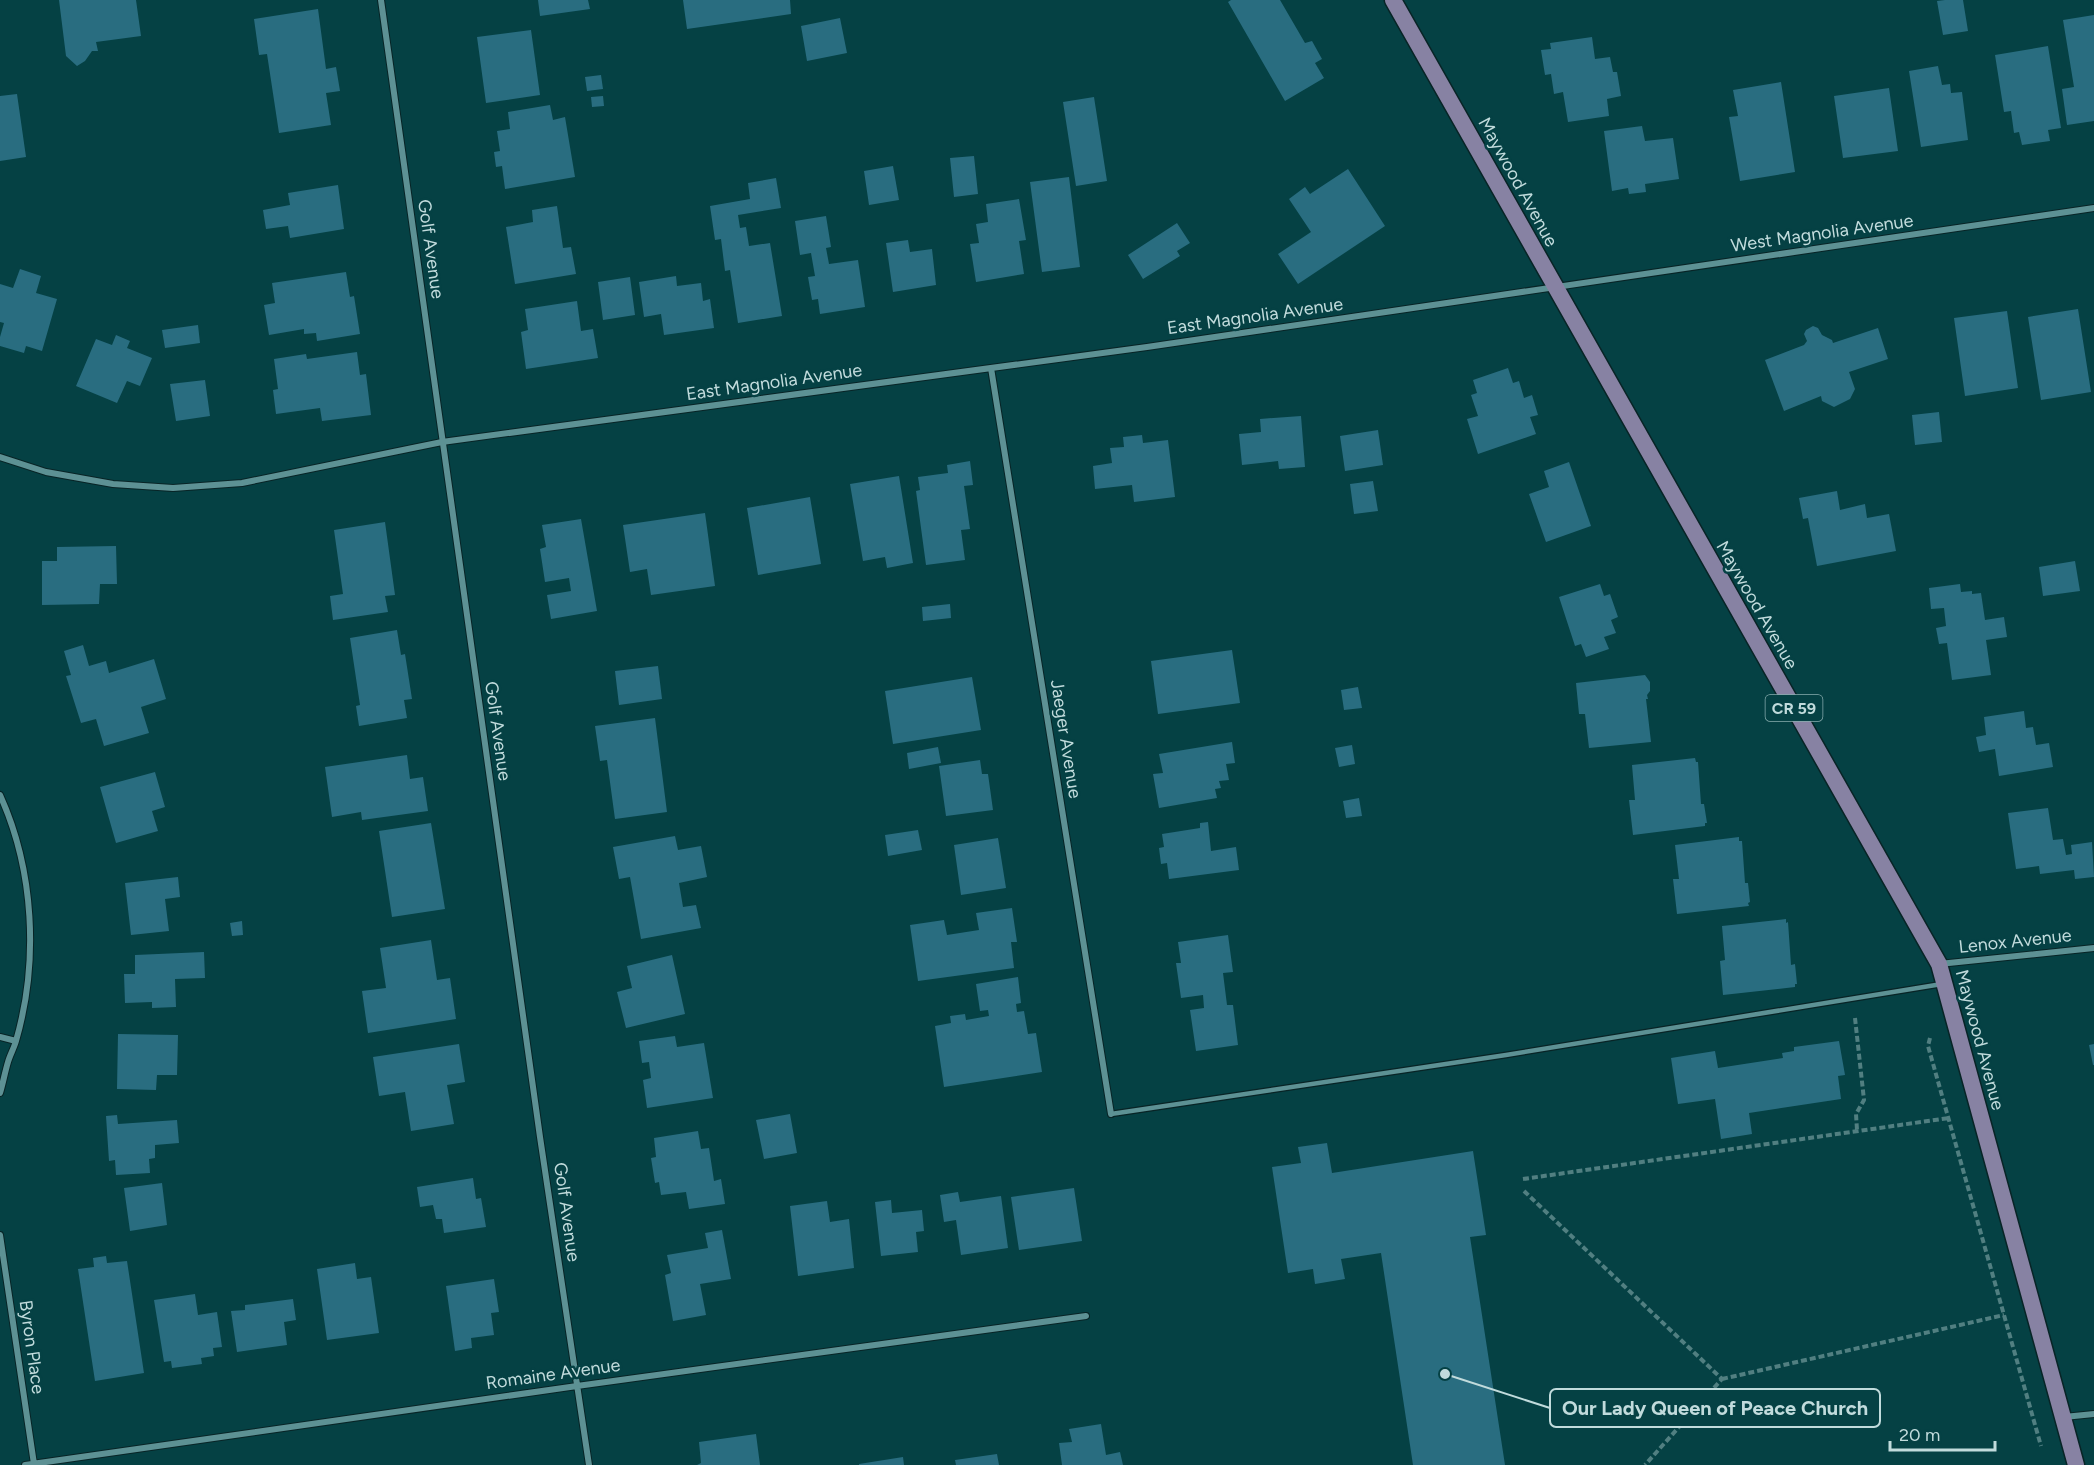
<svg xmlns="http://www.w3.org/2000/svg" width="2094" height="1465" viewBox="0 0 2094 1465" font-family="Figtree,sans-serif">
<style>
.building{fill:#296d80}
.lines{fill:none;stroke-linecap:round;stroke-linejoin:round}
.service-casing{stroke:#082426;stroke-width:7}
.minor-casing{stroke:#082426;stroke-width:8}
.primary-casing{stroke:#082426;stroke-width:19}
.path{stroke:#517f81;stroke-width:4;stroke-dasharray:6 3;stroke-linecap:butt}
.service{stroke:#5d9194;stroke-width:4.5}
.minor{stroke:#5d9194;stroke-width:6}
.primary{stroke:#8782a3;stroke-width:16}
.labels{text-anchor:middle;stroke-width:5;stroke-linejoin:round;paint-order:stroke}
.shield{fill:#054144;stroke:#89adae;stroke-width:1.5}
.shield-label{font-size:16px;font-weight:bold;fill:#c1dbdc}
.street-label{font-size:18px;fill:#c1dbdc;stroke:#054144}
.leader{fill:none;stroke:#c1dbdc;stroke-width:2}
.callout-dot{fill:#c1dbdc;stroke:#054144;stroke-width:2}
.callout{fill:#054144;stroke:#c1dbdc;stroke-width:2}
.callout-label{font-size:20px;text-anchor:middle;font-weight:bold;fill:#c1dbdc}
</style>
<rect width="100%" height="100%" fill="#054144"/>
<path class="building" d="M59,0H136L141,36L96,42L98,51H92L85,61L77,66L66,56Z
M538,0H588L590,9L540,16Z
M683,0H790L791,14L687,29Z
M1231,0H1280L1305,43L1312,41L1322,59L1315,63L1324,78L1285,101L1228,2Z
M1945,0H1963L1968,31L1943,35L1937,1Z
M318,9L326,69L336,67L340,91L326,93L331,125L279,133L267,54L259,55L254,19Z
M2094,15V121L2067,125L2062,89L2074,87L2063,20Z
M840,18L847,53L807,61L801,26Z
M531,30L540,95L486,103L477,37Z
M1592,37L1595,59L1610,57L1613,72H1617L1621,96L1607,99L1609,116L1568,122L1563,92L1554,94L1551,74L1545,75L1541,50L1551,49L1550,43Z
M2048,46L2061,128L2048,130L2050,141L2022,145L2019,132L2014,133L2011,111L2004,112L1995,55Z
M1938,66L1942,85L1950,84L1951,93L1962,92L1968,140L1921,147L1909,71Z
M601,75L603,89L587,91L585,77Z
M1781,82L1795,172L1740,181L1729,117L1738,116L1733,90Z
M1889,88L1898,151L1843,158L1834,96Z
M17,94L26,157L0,161V96Z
M603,96L604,106L592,107L591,97Z
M1094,97L1107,181L1076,186L1063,102Z
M550,105L553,120L565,117L575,177L505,189L502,166L496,167L494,152L500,151L497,131L510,129L508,112Z
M1642,126L1645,141L1673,138L1679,179L1645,184L1646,192L1629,194L1628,188L1612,191L1604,131Z
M974,156L978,194L954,197L950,158Z
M893,166L899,200L869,205L864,171Z
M1348,169L1385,226L1298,284L1278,254L1311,232L1289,199L1305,187L1310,194Z
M1069,177L1080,267L1042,272L1030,182Z
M776,178L781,208L738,215L740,228L746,227L749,246L770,243L782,316L738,323L730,270L725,271L721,239L715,240L710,206L750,199L748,183Z
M338,185L344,229L290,238L288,226L266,229L263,210L290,205L288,193Z
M1019,199L1026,240L1019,241L1024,274L976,282L970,244L979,243L976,224L988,222L986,204Z
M557,206L563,248L571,247L576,274L515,284L506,227L533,222L532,210Z
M826,216L831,247L826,248L829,264L858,260L865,307L820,314L818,299L812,300L808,277L815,276L811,253L800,255L795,221Z
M1177,223L1190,243L1177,251L1180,256L1143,279L1128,255Z
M908,240L910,252L932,249L936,285L893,292L886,243Z
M20,269L41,276L36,293L57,299L42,351L26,346L24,353L0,346V337L4,323L0,322V284L13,288Z
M346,272L350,297L354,296L360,334L317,341L316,333L304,334V329L269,335L264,305L275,303L272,283Z
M676,276L677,286L701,283L703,301L710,299L714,328L664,335L661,314L644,317L639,282Z
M630,277L635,315L603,320L598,282Z
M577,301L581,331L593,329L598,358L526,369L521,332L528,330L525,309Z
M2078,309L2091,392L2041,400L2028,317Z
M2007,311L2018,388L1965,396L1954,318Z
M198,325L200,343L165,348L162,330Z
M1813,326L1818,328L1822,335L1832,340L1833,343L1878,328L1888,359L1849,372L1855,389L1850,399L1834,407L1822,401L1821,396L1784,411L1765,360L1804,345L1807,341L1804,334L1806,330Z
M116,335L130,341L127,348L152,358L140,386L127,381L117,403L76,386L96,339L112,345Z
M357,352L360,375L366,374L371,415L322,421L320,408L276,414L273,390L278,389L274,359L306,354L307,359Z
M1508,368L1513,383L1519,381L1524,398L1532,395L1538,415L1530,417L1536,434L1478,454L1467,419L1478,416L1471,395L1477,393L1473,380Z
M205,380L210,416L176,421L170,384Z
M1939,412L1942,442L1915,445L1912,415Z
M1301,416L1305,467L1279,469L1278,461L1242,465L1239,434L1261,432L1260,419Z
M1378,430L1383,465L1345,471L1340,436Z
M1142,435L1143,443L1168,440L1175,497L1134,502L1132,485L1095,489L1093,466L1112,463L1110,448L1124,447L1123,437Z
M970,461L973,485L964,486L970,529L961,530L965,560L926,565L916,491L920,490L918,477L948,473L947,465Z
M1569,462L1591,526L1546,542L1529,494L1549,487L1544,471Z
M899,476L913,563L887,568L885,557L863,561L850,484Z
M1373,481L1378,511L1354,514L1350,484Z
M1837,491L1840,510L1865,504L1867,518L1889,514L1896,551L1817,566L1808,518L1803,519L1799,498Z
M810,497L821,564L758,575L747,508Z
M705,513L715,586L651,595L647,569L630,572L623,525Z
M581,519L597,611L551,619L547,595L571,591L569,578L545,582L540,549L546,547L542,525Z
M385,522L395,595L385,596L388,612L333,620L330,596L343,594L334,530Z
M116,546L117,584H100L99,604L42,605V561H57V547Z
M2075,561L2080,591L2043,596L2039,567Z
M1600,584L1604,596L1610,594L1618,617L1611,620L1616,633L1604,637L1609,649L1586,657L1581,644L1575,646L1559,597Z
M1960,584L1961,592L1972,591V594L1981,593L1985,620L2004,617L2007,637L1986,640L1991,675L1952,680L1947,643L1939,644L1936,628L1946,626L1944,608L1931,609L1929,588Z
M950,604L951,618L923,621L922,607Z
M397,630L401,655L405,654L412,699L404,700L407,718L359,726L356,706L360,705L350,638Z
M83,645L89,666L106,661L109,673L154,659L166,699L141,707L149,733L104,746L96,719L81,723L66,676L71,675L64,651Z
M1232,650L1240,703L1158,714L1151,661Z
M658,666L662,699L619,705L615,671Z
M1645,675L1650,682V691L1647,695L1648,699H1646L1651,742L1589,748L1585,714H1579L1576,683Z
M972,677L981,730L893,744L885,691Z
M1358,687L1362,708L1344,710L1341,690Z
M2024,711L2026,728L2033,727L2036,745L2049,743L2053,767L1999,776L1995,749L1979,752L1976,737L1986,735L1984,717Z
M655,718L667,812L615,819L607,760L600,761L595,726Z
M1232,742L1235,763L1226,764L1229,780L1219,781L1221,788L1215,789L1217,798L1159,808L1153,774L1163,773L1159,754Z
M1352,745L1355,764L1339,767L1335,748Z
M938,747L941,763L909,769L907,753Z
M407,755L410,779L423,777L428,811L362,820L361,812L332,817L325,767Z
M1695,758L1696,762H1698L1701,804H1704L1707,823H1705V826L1633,835L1629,800H1635L1632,765Z
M980,760L982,774H988L993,810L946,816L939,766Z
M155,772L165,807L152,811L158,831L116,843L100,787Z
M1359,798L1362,816L1346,818L1343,801Z
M2048,808L2053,840L2063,839L2066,855L2072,854L2071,845L2092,842L2094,877L2075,879L2074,870L2040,874L2039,866L2016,869L2008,813Z
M1208,822L1211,851L1236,847L1239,870L1169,879L1167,863L1161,864L1159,848L1164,847L1162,834L1200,828V823Z
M431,823L445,909L392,917L379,831Z
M918,830L922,850L888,856L885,835Z
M675,836L678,850L701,846L707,877L679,883L683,907L696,905L701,928L641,939L630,877L619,879L613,847Z
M1739,837V841H1742L1745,883H1748L1750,902L1748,903L1749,906L1677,914L1673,879H1679L1675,845Z
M998,838L1006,888L961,895L954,845Z
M178,877L180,897L165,899L169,931L131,935L125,883Z
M1012,908L1017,942H1011L1014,968L918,981L910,925L944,920L947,935L979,930L976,913Z
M1786,919V923L1788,922L1791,965L1795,964L1797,984H1795V987L1723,995L1720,961L1725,960L1722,926Z
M242,921L243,935L232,936L230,923Z
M1228,935L1233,972L1223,973L1227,1005H1233L1238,1045L1196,1051L1190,1010L1204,1008L1203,995L1181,998L1176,963H1181L1178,942Z
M431,940L437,980L450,978L456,1019L368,1033L362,991L386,988L380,948Z
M204,952L205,978L175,979L176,1007L152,1008V1002L125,1003L124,974H135V955Z
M672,955L685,1014L626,1028L617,992L632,988L627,966Z
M1018,977L1021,1003L1016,1004L1017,1012L1024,1011L1028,1034L1036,1033L1042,1072L944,1087L935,1026L951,1023L950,1016L965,1014L966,1020L989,1016L988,1010L980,1011L976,984Z
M118,1034L178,1035L177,1075H157L156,1090L117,1089Z
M675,1036L677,1047L704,1043L713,1098L647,1108L643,1080L651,1078L649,1062L642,1063L639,1041Z
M1839,1041L1845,1075L1838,1076L1841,1099L1749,1113L1752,1134L1721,1139L1715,1099L1678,1104L1671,1058L1715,1051L1718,1068L1783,1058L1782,1053L1794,1051V1047Z
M459,1044L465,1082L447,1085L454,1124L411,1131L405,1092L379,1096L373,1057Z
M2094,1044V1065H2093L2089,1045Z
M790,1114L797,1153L764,1159L756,1120Z
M117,1115L118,1124L177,1120L179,1143L155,1145V1158L149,1159L150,1173L116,1175L115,1160L109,1161L106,1116Z
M698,1131L701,1149L709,1148L714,1181L721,1179L725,1204L689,1209L686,1192L661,1195L659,1182L655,1183L651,1158L656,1157L654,1138Z
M1327,1143L1332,1173L1473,1151L1486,1235L1470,1237L1505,1465H1413L1381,1253L1341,1259L1345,1279L1315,1284L1313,1269L1288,1273L1272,1167L1301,1163L1298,1147Z
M473,1178L476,1199L481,1198L486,1227L444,1233L442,1219H436L433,1205L420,1207L417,1187Z
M162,1183L167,1225L130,1231L124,1188Z
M1074,1188L1082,1241L1019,1250L1011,1197Z
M958,1192L960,1202L1001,1196L1008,1248L961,1255L956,1220L944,1222L940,1195Z
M891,1200L892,1213L922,1210L924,1231L916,1232L918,1252L881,1256L875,1202Z
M827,1201L830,1222L849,1219L854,1268L798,1276L790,1206Z
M722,1230L731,1279L700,1284L706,1315L673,1321L665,1275L671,1273L667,1255L708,1248L705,1233Z
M106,1256L107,1263L127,1261L144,1373L95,1381L78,1269L94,1267L93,1258Z
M355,1263L357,1279L371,1277L379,1333L327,1340L317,1269Z
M494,1279L499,1312L491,1313L494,1335L471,1338L472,1348L455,1351L446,1286Z
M195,1294L198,1315L217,1312L222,1347L213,1348L214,1356L201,1358L202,1364L172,1368L171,1361L164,1362L154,1300Z
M293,1299L296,1320L284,1322L287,1345L237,1352L231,1311L245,1310V1305Z
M1101,1424L1106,1455L1120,1452L1123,1465H1062L1059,1443L1072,1442L1069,1429Z
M756,1434L760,1465H697L701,1463L699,1442Z
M997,1454L999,1465H956L955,1460Z
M903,1457L904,1465H859V1464Z"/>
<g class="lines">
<defs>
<path id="service" d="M1111,1114L1506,1055L1942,984"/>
<path id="minor" d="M381,0L540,1137L589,1465
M991,368L1111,1114
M0,457L46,472L113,484L173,488L242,483L442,442L1147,347L2094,208
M0,795C34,870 39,961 16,1041C14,1048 10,1055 8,1062C5,1072 3,1083 0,1093
M1939,964L2094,948
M0,1037L16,1041
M0,1235L34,1464
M2064,1417L2094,1414
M25,1465L577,1386L1086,1316"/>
<path id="primary" d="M1393,0L1939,964L2076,1465"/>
</defs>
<use href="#service" class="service-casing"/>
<use href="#minor" class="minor-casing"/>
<use href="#primary" class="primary-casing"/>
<path class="path" d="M1855,1018L1864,1100L1856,1114L1857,1130
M1930,1038L1928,1046L2041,1446
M1523,1179L1949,1118
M1524,1191L1722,1379L1645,1465
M1722,1379L2004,1315"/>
<use href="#service" class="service"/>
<use href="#minor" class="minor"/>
<use href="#primary" class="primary"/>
</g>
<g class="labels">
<rect class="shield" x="1765.5" y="695" width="57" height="26" rx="4.5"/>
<g class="shield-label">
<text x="1794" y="714">CR 59</text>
</g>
<g class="street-label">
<text transform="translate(1518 182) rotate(61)" y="6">Maywood Avenue</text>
<text transform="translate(1822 233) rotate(-8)" y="6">West Magnolia Avenue</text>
<text transform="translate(431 249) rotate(82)" y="6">Golf Avenue</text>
<text transform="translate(1255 316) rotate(-8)" y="6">East Magnolia Avenue</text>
<text transform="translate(774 382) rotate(-8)" y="6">East Magnolia Avenue</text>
<text transform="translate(1757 605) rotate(60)" y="6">Maywood Avenue</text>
<text transform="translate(498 731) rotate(82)" y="6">Golf Avenue</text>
<text transform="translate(1066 739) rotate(81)" y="6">Jaeger Avenue</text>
<text transform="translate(2015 941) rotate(-6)" y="6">Lenox Avenue</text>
<text transform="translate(1980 1040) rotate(75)" y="6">Maywood Avenue</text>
<text transform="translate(567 1212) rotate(82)" y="6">Golf Avenue</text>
<text transform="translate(32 1347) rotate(82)" y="6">Byron Place</text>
<text transform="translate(553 1374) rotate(-8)" y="6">Romaine Avenue</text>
</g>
</g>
<path class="leader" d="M1445 1374L1550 1408"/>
<circle class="callout-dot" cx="1445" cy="1374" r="6"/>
<rect class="callout" x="1550" y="1389" width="330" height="38" rx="6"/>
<g class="callout-label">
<text x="1715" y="1415">Our Lady Queen of Peace Church</text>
</g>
<path d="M1890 1441v9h105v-9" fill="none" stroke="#c1dbdc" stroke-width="3"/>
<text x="1899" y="1441" font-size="18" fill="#c1dbdc" stroke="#054144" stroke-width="4.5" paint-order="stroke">20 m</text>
</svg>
